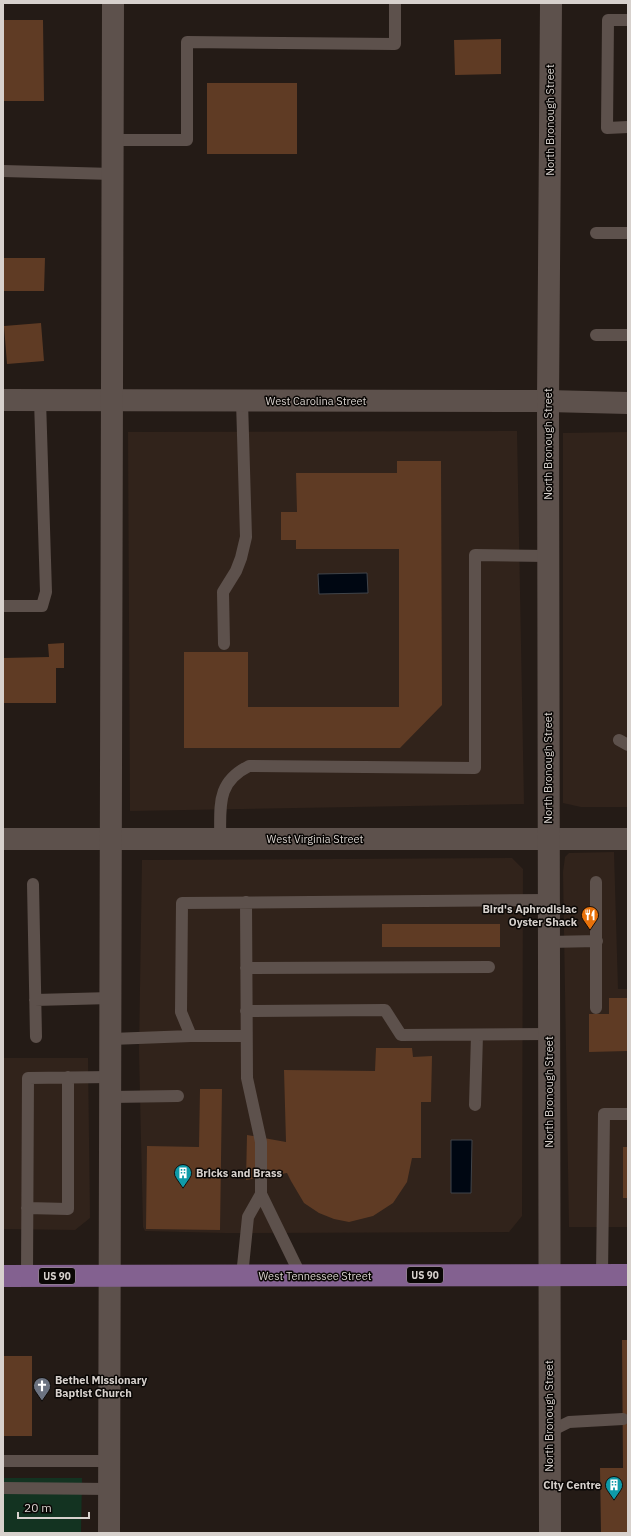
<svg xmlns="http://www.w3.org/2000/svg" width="631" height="1536" viewBox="0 0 631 1536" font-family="'IBM Plex Sans',sans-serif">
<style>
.built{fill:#31231b}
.green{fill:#133321}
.water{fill:#000712;stroke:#40444a}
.building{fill:#5f3b24}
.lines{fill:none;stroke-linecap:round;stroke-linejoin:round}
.service{stroke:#5d514c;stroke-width:12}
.minor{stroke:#5d514c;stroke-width:22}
.tertiary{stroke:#5d514c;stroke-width:22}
.secondary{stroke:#5d514c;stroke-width:22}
.primary{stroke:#836190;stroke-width:22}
.labels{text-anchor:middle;stroke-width:3;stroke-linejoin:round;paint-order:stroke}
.shield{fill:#0a0705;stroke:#9a9491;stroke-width:1}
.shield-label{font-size:10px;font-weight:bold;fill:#d7d1cd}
.street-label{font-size:11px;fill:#d7d1cd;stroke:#0a0705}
.poi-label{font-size:11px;font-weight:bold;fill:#d7d1cd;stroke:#0a0705;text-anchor:end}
</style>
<rect width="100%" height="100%" fill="#241b16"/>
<path class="built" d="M517,431L524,804L130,811L128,432Z
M628,432V807H581L563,803V433Z
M614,852L618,989H628V1227H569L563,872L565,857L569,853Z
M512,858L523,869L522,1216L509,1232L225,1233L145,1231L143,1227L139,1051L142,860Z
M3,1058H88L90,1218L75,1230L3,1229Z"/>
<path class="green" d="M3,1478H82L81,1533H3Z"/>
<path class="water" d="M367,573L368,593L319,594L318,574Z
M451,1140H472L471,1193H451Z"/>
<path class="building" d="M3,20H43L44,101H3Z
M501,39V74L455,75L454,40Z
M207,83H297V154H207Z
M3,258H45L44,291H3Z
M41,323L44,361L7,364L4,326Z
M397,461H441L442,705L400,748H184V652H248V707H399V549H296V540H281V512H297L296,473H397Z
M64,643V668H56V703H3V658L49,657L48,644Z
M382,924H500V947H382Z
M609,998H628V1051L589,1052V1014H609Z
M376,1048H412L413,1057L432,1056L431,1102H421V1158H412L407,1182L393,1203L373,1216L349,1222L334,1219L319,1213L304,1203L291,1181L287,1173L246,1180L247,1135L286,1142L284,1070L375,1071Z
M200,1089H222L220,1230L146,1229L147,1146L199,1147Z
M623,1147H628V1198H623Z
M622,1340H628V1533H601L600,1468H623Z
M3,1356H32V1436H3Z"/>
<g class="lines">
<path class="service" d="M628,20H608L607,128L628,127
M113,140H187V42L395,44V3
M3,171L113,174
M596,233H628
M596,335H628
M3,606H42L46,592L40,400
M224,644L223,592L236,571L241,558L246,537L242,401
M619,740L628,745
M220,839C221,807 215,783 249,766L475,768V555L548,556
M596,882V1008
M33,884L36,1037
M246,902L247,1078L261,1142V1194L301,1276
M549,942L597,941
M246,968L489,967
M35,1000L111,998
M246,1011L385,1010L401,1035L549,1034
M191,1036L181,1012L182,903L549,900
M111,1039L191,1036H246
M111,1097L178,1096
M475,1105L477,1035
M27,1208L68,1209V1077
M602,1275L604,1114H628
M27,1276L28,1078L111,1077
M242,1276L248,1217L261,1194
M549,1432L569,1422L623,1419
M3,1461H110
M3,1488L110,1489"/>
<path class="minor" d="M3,400L548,401L628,403
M3,839H628"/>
<path class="tertiary" d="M109,1533L113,3"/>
<path class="secondary" d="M550,1533L548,401L551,3"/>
<path class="primary" d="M3,1276L628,1275"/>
</g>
<defs>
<symbol id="restaurant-pin" viewBox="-11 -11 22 30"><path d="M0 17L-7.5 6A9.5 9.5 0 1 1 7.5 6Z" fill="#e8710a" stroke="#0a0705"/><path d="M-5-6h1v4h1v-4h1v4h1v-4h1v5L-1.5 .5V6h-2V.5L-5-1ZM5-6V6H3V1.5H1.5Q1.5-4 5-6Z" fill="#fff"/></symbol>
<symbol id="building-pin" viewBox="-11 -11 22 30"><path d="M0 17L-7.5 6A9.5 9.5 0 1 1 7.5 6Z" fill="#0f9aa8" stroke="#0a0705"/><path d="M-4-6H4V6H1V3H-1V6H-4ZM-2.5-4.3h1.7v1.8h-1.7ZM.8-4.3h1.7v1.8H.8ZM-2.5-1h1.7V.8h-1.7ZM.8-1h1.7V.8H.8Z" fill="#fff"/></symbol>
<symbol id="church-pin" viewBox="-11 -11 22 30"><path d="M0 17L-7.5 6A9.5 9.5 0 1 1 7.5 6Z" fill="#6b7280" stroke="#0a0705"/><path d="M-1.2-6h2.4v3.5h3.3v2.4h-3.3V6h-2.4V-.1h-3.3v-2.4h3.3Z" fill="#fff"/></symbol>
</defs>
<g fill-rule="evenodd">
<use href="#restaurant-pin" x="580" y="905" width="20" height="27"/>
<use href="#building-pin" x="173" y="1163" width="20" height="27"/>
<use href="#church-pin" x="32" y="1376" width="20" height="27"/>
<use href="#building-pin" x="604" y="1475" width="20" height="27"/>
</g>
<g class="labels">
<g class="shield">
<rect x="407" y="1267" width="36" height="16" rx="3"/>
<rect x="39" y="1268" width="36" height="16" rx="3"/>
</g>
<g class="shield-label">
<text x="425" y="1279">US 90</text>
<text x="57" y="1280">US 90</text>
</g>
<g class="street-label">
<text transform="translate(550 120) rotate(-90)" y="4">North Bronough Street</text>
<text x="316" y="405">West Carolina Street</text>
<text transform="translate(548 444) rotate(-90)" y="4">North Bronough Street</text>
<text transform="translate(548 768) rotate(-90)" y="4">North Bronough Street</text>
<text x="315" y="843">West Virginia Street</text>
<text transform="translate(549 1092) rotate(-90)" y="4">North Bronough Street</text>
<text x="315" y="1280">West Tennessee Street</text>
<text transform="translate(549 1416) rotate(-90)" y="4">North Bronough Street</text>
</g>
<g class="poi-label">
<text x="577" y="913">Bird's Aphrodisiac<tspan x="577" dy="13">Oyster Shack</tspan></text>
<text x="196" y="1177" text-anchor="start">Bricks and Brass</text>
<text x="55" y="1384" text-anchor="start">Bethel Missionary<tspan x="55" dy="13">Baptist Church</tspan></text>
<text x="601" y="1489">City Centre</text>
</g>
</g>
<rect width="631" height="1536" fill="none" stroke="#d7d1cd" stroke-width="8"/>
<path d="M18 1512v6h71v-6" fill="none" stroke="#d7d1cd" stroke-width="2"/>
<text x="24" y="1512" font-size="12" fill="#d7d1cd" stroke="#0a0705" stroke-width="3" paint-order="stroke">20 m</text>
</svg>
